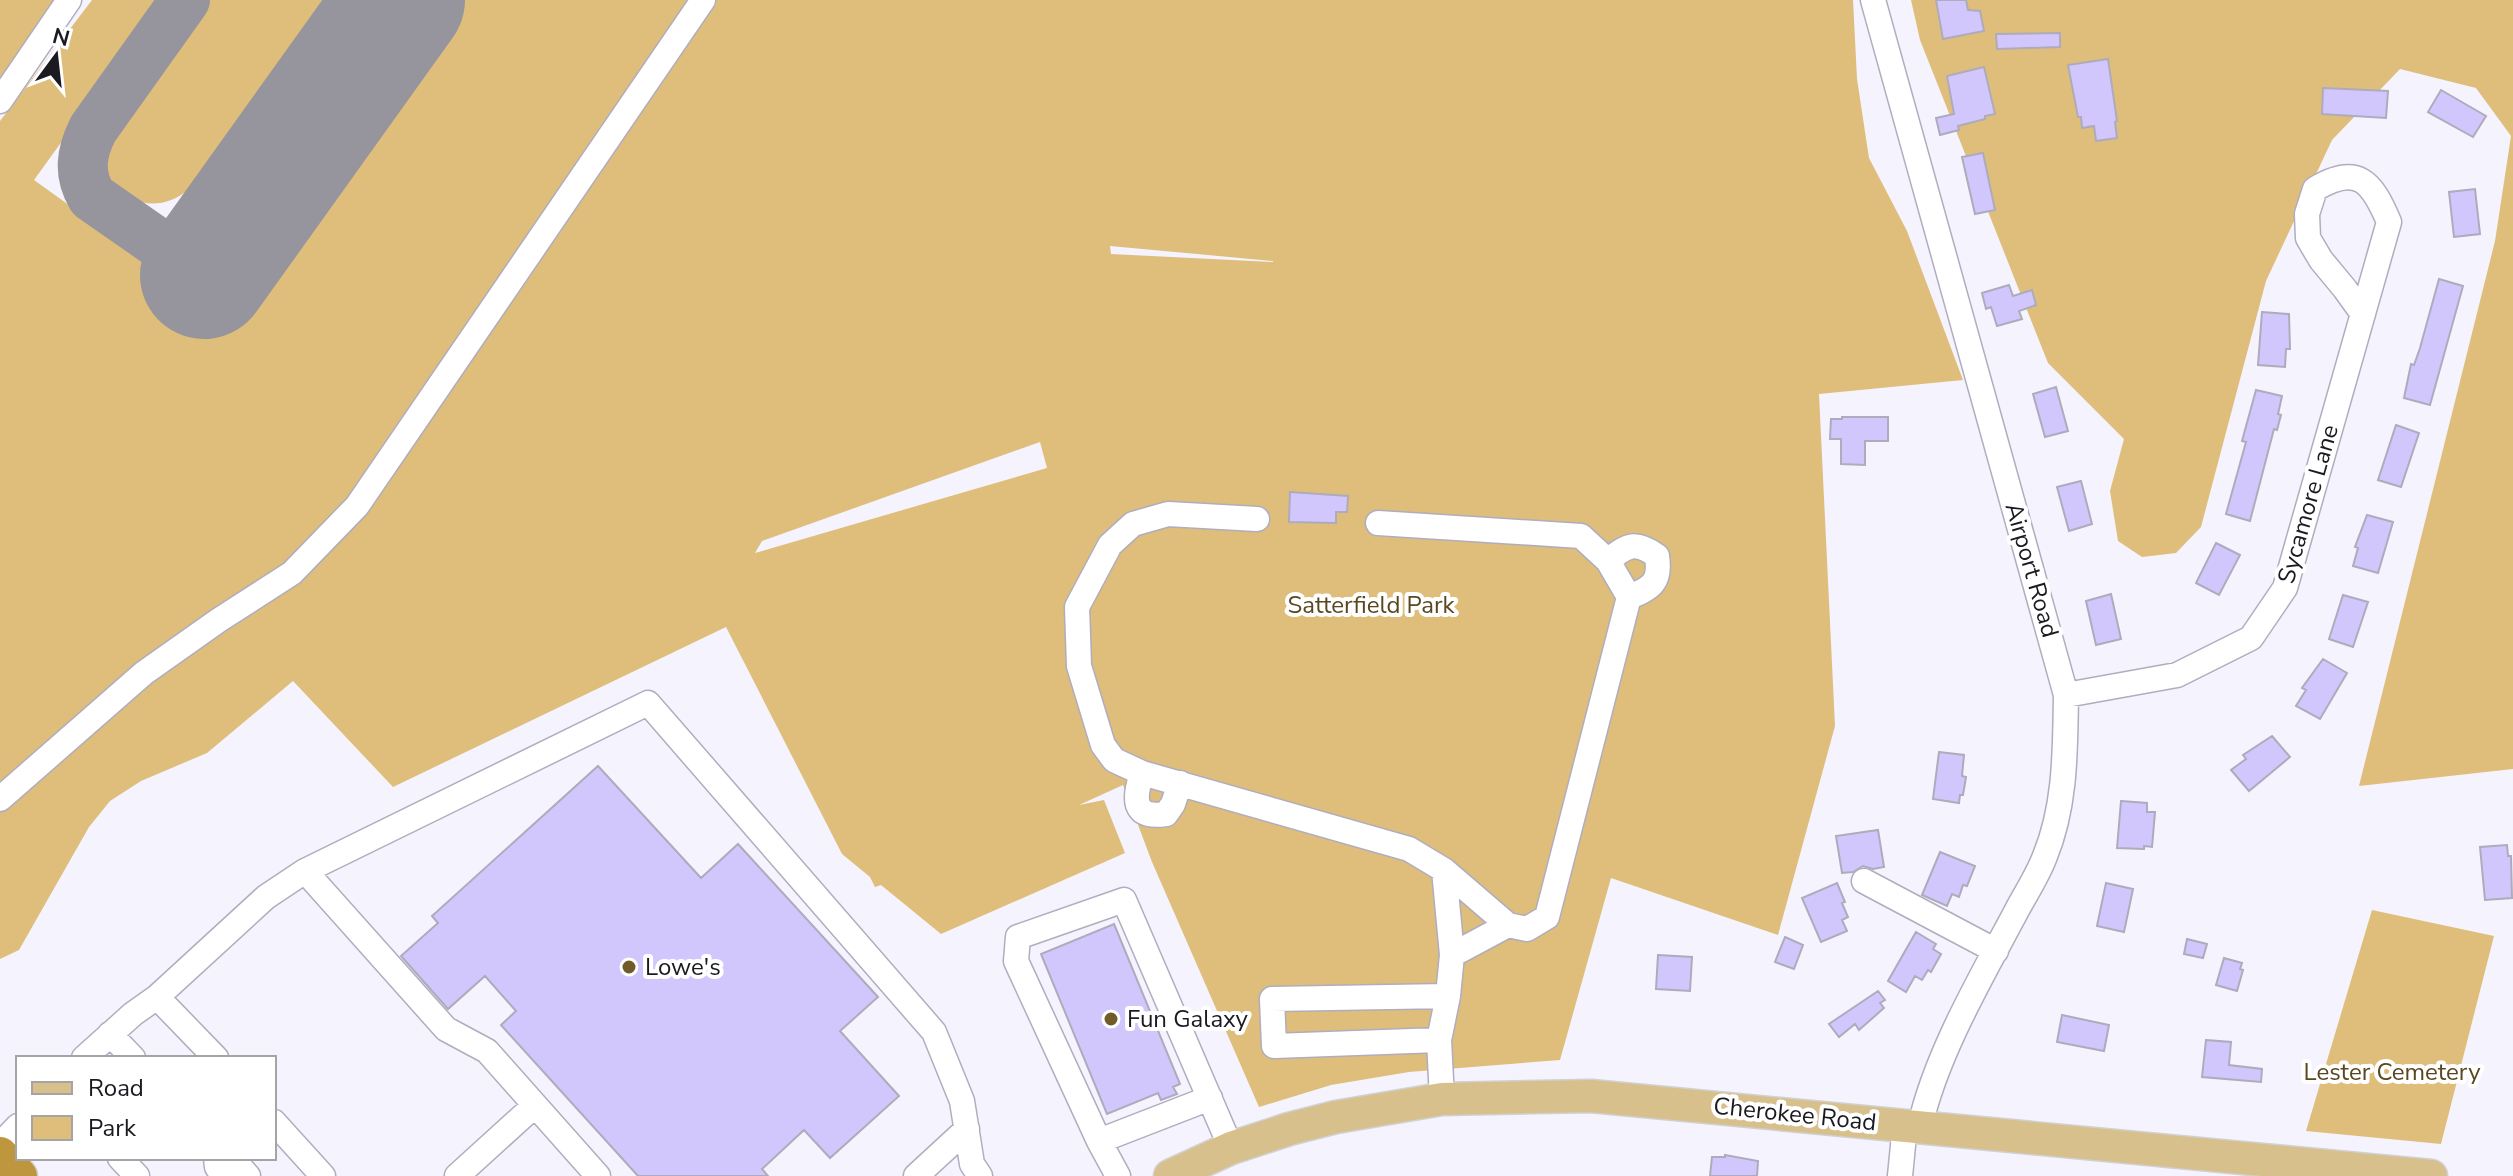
<svg xmlns="http://www.w3.org/2000/svg" width="2513" height="1176" viewBox="0 0 2513 1176" font-family="'Nunito Sans',sans-serif">
<style>
.green{fill:#debe7a;fill-rule:evenodd}
.lines{fill:none;stroke-linecap:round;stroke-linejoin:round}
.taxiway{stroke:#96949d;stroke-width:50}
.runway{stroke:#96949d;stroke-width:128}
.building{fill:#d2c7fd;stroke:#aeabbc;stroke-width:2}
.minor-casing{stroke:#b0adbe;stroke-width:27}
.major-casing{stroke:#d1d1d2;stroke-width:35}
.highway-casing{stroke:#d1d1d2;stroke-width:39}
.minor{stroke:#fff;stroke-width:24}
.major{stroke:#d7c08b;stroke-width:32}
.highway{stroke:#bd963d;stroke-width:36}
.poi-dot{fill:#715b2a;stroke:#fff;stroke-width:3}
.labels{text-anchor:middle;stroke-width:8;stroke-linejoin:round;paint-order:stroke}
.street-label{font-size:24px;fill:#1b1a20;stroke:#fff}
.park-label{font-size:24px;fill:#59471f;stroke:#fff}
.poi-label{font-size:24px;fill:#1b1a20;stroke:#fff;text-anchor:start}
</style>
<rect width="100%" height="100%" fill="#f5f3fe"/>
<path class="green" d="M0,0H66L0,87Z
M92,0H164L34,180L236,325L336,186L345,168V146L450,0H1853L1857,79L1869,158L1907,231L1963,380L1819,394L1835,726L1778,935L1611,878L1560,1060L1409,1072L1331,1085L1259,1107L1152,862L1123,785L1079,805L1104,800L1125,853L941,934L881,885L875,887L870,877L842,854L726,627L393,787L293,681L207,753L141,781L110,801L89,827L19,950L0,959V121ZM1110,246L1273,261V262L1111,254ZM1040,442L1047,468L755,553L762,541Z
M202,0H348L287,84L250,104L189,189C145,228 83,182 111,127Z
M1911,0H2513V769L2359,786L2495,241L2511,136L2476,88L2400,69L2332,140L2266,281L2201,527L2176,553L2142,557L2118,541L2110,491L2124,439L2048,363L1920,40Z
M2372,910L2494,936L2441,1144L2306,1131Z"/>
<g class="lines">
<path class="taxiway" d="M185,0L93,129C81,153 78,174 92,197L204,275"/>
<path class="runway" d="M204,275L401,0"/>
</g>
<path class="building" d="M1936,0H1966L1968,10L1980,11L1984,31L1943,39Z
M2060,33V47L1997,49L1996,34Z
M2108,59L2117,121L2115,122L2117,138L2096,141L2094,126L2082,128L2081,117H2078L2068,65Z
M1984,67L1995,114L1985,116V119L1958,126L1959,130L1940,135L1936,118L1954,114L1947,76Z
M2323,88L2388,91L2386,118L2322,114Z
M2441,90L2486,116L2473,137L2428,112Z
M1983,153L1995,210L1975,214L1962,157Z
M2475,189L2480,234L2454,237L2449,192Z
M2439,279L2463,286L2430,405L2404,398L2411,364L2414,365L2420,348Z
M2009,285L2013,296L2032,290L2036,305L2019,311L2022,319L1997,326L1991,307L1986,309L1982,293Z
M2262,312L2289,314L2290,349H2286L2285,367L2258,365Z
M2056,387L2068,431L2045,437L2033,394Z
M2256,390L2282,396L2278,414L2281,415L2277,430L2274,429L2250,521L2226,514L2246,442L2242,441Z
M1842,417H1888V441H1865V465L1841,464V439H1830L1831,419H1842Z
M2396,425L2419,433L2401,487L2378,480Z
M2081,481L2092,524L2069,531L2057,487Z
M1290,492L1348,496L1347,512H1336V523L1289,522Z
M2367,515L2393,522L2378,573L2353,566L2358,548L2355,547Z
M2216,543L2240,555L2219,595L2196,583Z
M2111,594L2121,639L2096,645L2086,601Z
M2343,595L2368,602L2353,647L2329,639Z
M2323,659L2347,673L2320,719L2296,706L2306,690L2302,688Z
M2272,736L2290,757L2249,791L2231,770L2246,759L2243,755Z
M1939,752L1964,755L1962,776L1966,777L1963,795H1960L1959,803L1933,799Z
M598,766L701,878L738,844L878,997L840,1031L899,1096L830,1158L804,1130L762,1169L768,1176H638L501,1025L516,1011L485,976L448,1009L401,956L438,923L432,916Z
M2121,801L2147,803V812H2155L2152,847L2144,846V849L2117,848Z
M1878,830L1884,867L1873,869L1863,866L1853,872L1842,873L1836,836Z
M2507,845L2508,856H2511L2512,898L2485,900L2480,847Z
M1940,852L1975,866L1967,886L1963,885L1959,897L1952,894L1947,906L1922,895Z
M1837,883L1845,902L1842,903L1848,917L1842,920L1847,931L1821,942L1802,898Z
M2106,883L2133,889L2124,932L2097,926Z
M1114,924L1180,1084L1173,1087L1177,1094L1161,1100L1158,1093L1107,1114L1041,954Z
M1916,932L1936,944L1933,949L1941,954L1931,972L1928,970L1922,980L1915,976L1906,992L1888,981Z
M1785,937L1803,945L1794,969L1775,962Z
M2187,939L2207,944L2203,958L2184,954Z
M1658,955L1692,957L1690,991L1656,989Z
M2224,958L2242,963L2240,969L2243,970L2237,991L2216,985Z
M1878,991L1885,1000L1880,1003L1884,1008L1859,1030L1855,1024L1839,1037L1829,1024Z
M2062,1015L2109,1025L2104,1051L2057,1042Z
M2206,1040L2231,1042L2229,1065L2262,1069L2261,1082L2202,1077Z
M1725,1155L1758,1161L1757,1176H1710L1712,1157H1725Z"/>
<g class="lines">
<defs>
<path id="minor" d="M1873,0L2066,695C2065,750 2066,805 2045,856C2038,875 2026,893 2017,910C1982,976 1936,1054 1920,1126
M0,101L69,0
M1257,519L1168,514L1133,524L1110,545L1077,607L1079,666L1103,745L1114,760L1142,773L1409,849L1444,870L1508,925L1527,929L1547,917L1629,597L1608,561L1581,536L1378,523
M1608,561C1627,544 1636,541 1657,556C1661,582 1652,588 1629,597
M2066,695L2177,675L2251,638L2285,588L2389,222C2372,182 2358,163 2315,189L2307,214L2308,238L2321,260L2345,289L2363,314
M1142,773C1134,797 1131,819 1166,814L1173,804L1180,783
M0,799L144,673L219,620L292,573L357,506L703,0
M305,871L446,1029L487,1051L598,1176
M1864,881L1996,951
M1452,955L1508,925
M157,997L216,1058
M110,1034L133,1058
M1439,1040L1274,1046L1272,999L1448,996
M84,1058L133,1014L157,997L266,897L305,871L648,703L934,1032L962,1101L972,1164L980,1176
M1442,1099L1439,1040L1448,996L1452,955L1444,870
M274,1122L323,1176
M1099,1141L1210,1098
M0,1145L18,1126
M120,1158L137,1176
M216,1158L217,1167L224,1176
M232,1158L248,1176
M457,1176L534,1106
M916,1176L967,1129
M1118,1176L1099,1141L1016,961L1018,937L1124,900L1231,1148
M1900,1176L1905,1125"/>
<path id="major" d="M1170,1176L1231,1148L1289,1129L1336,1117L1442,1099L1591,1096L2431,1176"/>
<path id="highway" d="M0,1155L19,1176"/>
</defs>
<use href="#minor" class="minor-casing"/>
<use href="#major" class="major-casing"/>
<use href="#highway" class="highway-casing"/>
<use href="#minor" class="minor"/>
<use href="#major" class="major"/>
<use href="#highway" class="highway"/>
</g>
<g class="poi-dot">
<circle cx="629" cy="967" r="8"/>
<circle cx="1111" cy="1019" r="8"/>
</g>
<g class="labels">
<g class="street-label">
<text transform="translate(2308 504) rotate(-74)" y="8">Sycamore Lane</text>
<text transform="translate(2032 570) rotate(74)" y="8">Airport Road</text>
<text transform="translate(1795 1114) rotate(6)" y="8">Cherokee Road</text>
</g>
<g class="park-label">
<text x="1371" y="613">Satterfield Park</text>
<text x="2392" y="1080">Lester Cemetery</text>
</g>
<g class="poi-label">
<text x="645" y="975">Lowe's</text>
<text x="1127" y="1027">Fun Galaxy</text>
</g>
</g>
<rect x="16" y="1056" width="260" height="104" fill="#ffffff" stroke="#a4a3a6" stroke-width="2"/>
<rect x="32" y="1082" width="40" height="12" fill="#d7c08b" stroke="#a4a3a6" stroke-width="2"/>
<text x="88" y="1096" font-size="24" fill="#1b1a20">Road</text>
<rect x="32" y="1116" width="40" height="24" fill="#debe7a" stroke="#a4a3a6" stroke-width="2"/>
<text x="88" y="1136" font-size="24" fill="#1b1a20">Park</text>
<g transform="translate(56 56) rotate(15)" stroke="#ffffff" stroke-width="6" paint-order="stroke">
<path d="M0-6L14 30L0 20L-14 30Z" fill="#1b1a20"/>
<text y="-12" font-size="22" font-weight="bold" text-anchor="middle" fill="#1b1a20">N</text>
</g>
</svg>
